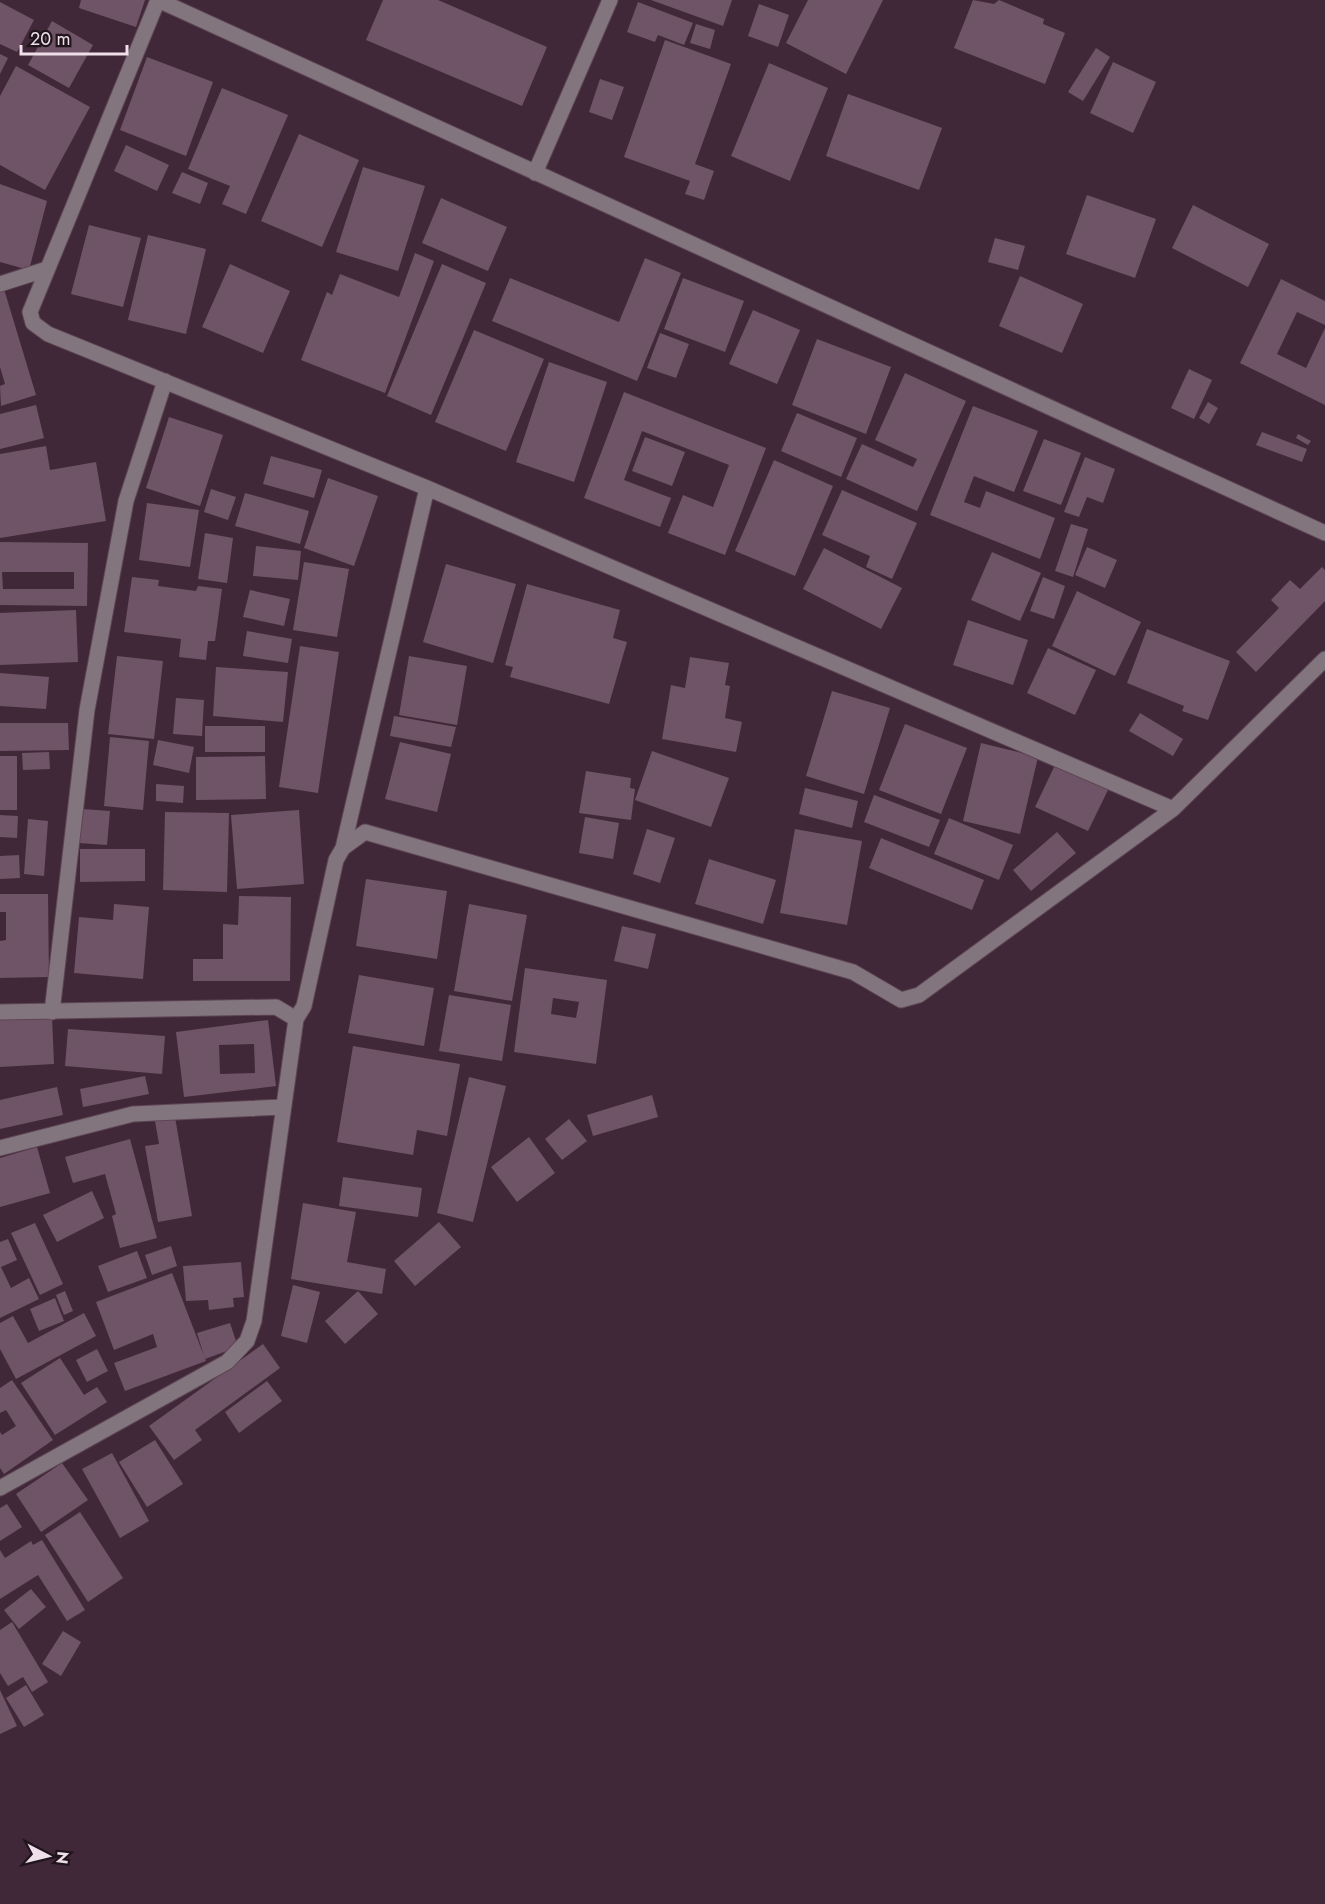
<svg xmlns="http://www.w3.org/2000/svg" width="1325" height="1904" viewBox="0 0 1325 1904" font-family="Jost,sans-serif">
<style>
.building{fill:#6f5366;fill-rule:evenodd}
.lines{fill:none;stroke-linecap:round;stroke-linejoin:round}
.minor-casing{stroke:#5d4555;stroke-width:17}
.minor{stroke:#82757d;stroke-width:15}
</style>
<rect width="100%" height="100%" fill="#412839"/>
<path class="building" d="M81,0H145L136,27L79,8Z
M383,0H438L547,47L522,106L366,40Z
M651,0H732L723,26Z
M808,0H883L846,74L786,43Z
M973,0L994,4L999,0L1044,19L1043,24L1065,33L1045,84L954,48Z
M0,2L34,20L17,52L0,44Z
M638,2L693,23L684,45L658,35L655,42L627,32Z
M759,4L789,15L778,47L748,36Z
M52,21L93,45L69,88L28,65Z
M696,24L715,30L710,49L690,43Z
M665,40L731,64L695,164L714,171L704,200L685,194L690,181L624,157Z
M1096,48L1110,57L1083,101L1068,92Z
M0,54L8,58L0,74Z
M147,57L213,82L186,156L120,130Z
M1113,62L1156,82L1133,133L1090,113Z
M769,63L828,88L790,181L731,156Z
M16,66L90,107L45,190L0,165V96Z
M600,79L624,87L612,120L589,112Z
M222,88L288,115L246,214L222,204L230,186L188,169Z
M848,94L942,128L919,190L826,156Z
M299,134L359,160L322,247L261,221Z
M126,145L169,165L157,191L114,171Z
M363,167L425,186L398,271L336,252Z
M182,172L208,183L200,204L172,193Z
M0,184L47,201L29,270L0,262Z
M1087,195L1156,219L1135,278L1066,254Z
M441,198L507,227L488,271L422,243Z
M1193,205L1269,244L1248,287L1172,248Z
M89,225L141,238L123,307L71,294Z
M148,235L206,249L186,334L128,320Z
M995,238L1025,246L1018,270L988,262Z
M415,253L434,261L385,393L301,360L327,292L332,295L340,274L399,297Z
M645,258L681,273L637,381L492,321L510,278L619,322Z
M230,264L290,291L263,353L202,327Z
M442,264L486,283L431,415L387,396Z
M1020,276L1083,304L1062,353L999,326Z
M683,278L744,301L725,352L664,329Z
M1281,279L1325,301V325L1297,312L1277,354L1306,368L1325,328V405L1240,363Z
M4,289L36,395L1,406L0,386L5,384L0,367V290Z
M753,310L800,330L777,384L729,364Z
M474,330L544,359L506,451L435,422Z
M660,333L689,344L676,378L647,368Z
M817,339L891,367L866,434L792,405Z
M549,362L607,382L574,482L516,462Z
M1189,369L1212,380L1194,419L1171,408Z
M905,373L966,401L917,511L846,479L862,444L913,467L917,459L875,440Z
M624,392L766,448L725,555L668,533L683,495L713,507L729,465L642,431L624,480L671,498L660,527L584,498Z
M1208,402L1218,408L1209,424L1199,418Z
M36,405L44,438L0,449V414Z
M973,406L1038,431L1014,492L974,476L964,502L980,508L986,491L1055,518L1040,559L930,515Z
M797,413L857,438L841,477L781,451Z
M169,417L223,435L200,506L146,488Z
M1262,432L1307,449L1302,462L1256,445Z
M1298,434L1311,441L1308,445L1296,438Z
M645,437L685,452L672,486L632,471Z
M1044,439L1081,453L1061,505L1023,491Z
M46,446L50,470L96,462L106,521L0,538V454Z
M271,456L322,470L314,498L263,484Z
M1085,457L1115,469L1103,503L1087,497L1079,517L1064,512Z
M774,460L833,486L795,576L735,551Z
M328,478L378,496L354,566L304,548Z
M211,489L236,497L228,520L204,512Z
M842,490L917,523L892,579L866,567L870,556L822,535Z
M245,493L309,511L300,544L235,526Z
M147,503L199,510L190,567L139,560Z
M1071,524L1088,529L1073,577L1055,571Z
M205,533L233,538L227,583L198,579Z
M0,542L88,543L87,606L0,605ZM2,572H74V589H3Z
M256,546L301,551L298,580L253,576Z
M1087,547L1117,560L1105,588L1075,575Z
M824,548L902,588L881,629L803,589Z
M992,552L1041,573L1020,621L971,600Z
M304,562L349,569L337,637L293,630Z
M446,564L516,584L493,663L423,642Z
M1322,567L1325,570V601L1256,672L1236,652L1279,608L1271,600L1290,580L1300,589Z
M132,577L159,580L158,586L196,591L198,586L222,589L215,641H208L206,660L179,657L181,639L124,632Z
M1043,577L1065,586L1054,619L1030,611Z
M527,584L620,610L613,638L627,642L609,704L510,677L513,667L505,665Z
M250,590L290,599L284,626L243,617Z
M1077,591L1141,622L1115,676L1052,646Z
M76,610L78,662L0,665V613Z
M968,620L1028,640L1013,685L953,665Z
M1147,629L1230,661L1208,720L1182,711L1184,706L1127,683Z
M247,631L292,639L288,663L243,656Z
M300,646L339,652L318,793L279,787Z
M1048,648L1096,670L1075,715L1027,693Z
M117,656L163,661L154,739L108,734Z
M409,656L467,666L457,725L399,715Z
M690,657L729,663L725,685L730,686L725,718L742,722L736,752L662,739L671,685L685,688Z
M216,667L288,672L283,722L213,716Z
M0,673L49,677L46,709L0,706Z
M832,691L890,708L864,794L806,776Z
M176,698L204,700L202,736L173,734Z
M1140,713L1183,739L1173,756L1129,731Z
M394,716L456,727L451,747L390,736Z
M0,723H68L69,750L0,751Z
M905,724L967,748L941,814L879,790Z
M205,726H265V752H205Z
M110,737L149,741L143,810L104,806Z
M158,740L194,747L189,773L153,765Z
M400,742L451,754L437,812L385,799Z
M981,743L1038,757L1020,834L963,821Z
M652,751L729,778L711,827L635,800Z
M49,752L50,769L23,770L22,753Z
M0,756H17V810H0Z
M265,756L266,799L196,800V757Z
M1056,763L1109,788L1088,831L1035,807Z
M586,771L631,778L630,788L635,789L631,820L579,813Z
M156,784L184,786L183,803L156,801Z
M805,788L858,801L852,828L799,814Z
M874,795L940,820L929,847L864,822Z
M82,809L110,811L107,845L79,843Z
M299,810L304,884L237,889L231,815Z
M165,812L229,813L227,892L163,890Z
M0,815L18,816L17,838L0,837Z
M585,817L619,823L613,859L579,853Z
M949,818L1013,845L999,880L934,854Z
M28,819L48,821L44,876L24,874Z
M647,829L675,838L660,883L633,874Z
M795,829L862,841L847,925L780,913Z
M1057,832L1076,853L1031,891L1013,870Z
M881,838L984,880L972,910L869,868Z
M80,849H145V881L80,882Z
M19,855L20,878L0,879V856Z
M709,859L776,880L763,924L695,904Z
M366,879L447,891L437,959L356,946Z
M0,894H48L49,977L0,978V941L6,940V912H0Z
M239,896L291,897L290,981H193V959H223V924L238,925Z
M114,904L149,907L143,979L74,973L79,917L113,920Z
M469,904L527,915L512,1001L454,991Z
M622,926L656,934L648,969L614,961Z
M525,968L607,980L596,1064L514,1052ZM553,998L579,1002L576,1018L551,1014Z
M359,975L434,988L424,1046L348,1033Z
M449,995L511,1005L502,1061L439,1051Z
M52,1016L54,1064L0,1067V1019Z
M268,1020L276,1086L184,1097L176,1032ZM254,1044L255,1073L220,1074L219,1045Z
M68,1029L165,1036L162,1074L65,1066Z
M353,1046L460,1064L447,1136L417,1130L413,1155L337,1142Z
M145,1076L149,1094L83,1107L80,1089Z
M469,1077L506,1086L473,1222L437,1213Z
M57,1087L63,1115L0,1129V1100Z
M652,1095L658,1117L593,1136L587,1115Z
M175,1117L192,1216L158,1222L145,1146L159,1144L155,1121Z
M569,1119L587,1141L562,1160L545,1139Z
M529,1137L555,1173L517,1202L491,1167Z
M130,1139L157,1238L120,1248L112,1216L116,1214L105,1174L73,1183L65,1157Z
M37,1147L50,1193L0,1207V1158Z
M343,1177L422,1188L418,1217L339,1206Z
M92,1191L104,1218L57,1242L43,1215Z
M303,1203L356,1212L347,1262L386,1269L382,1294L291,1279Z
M439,1222L461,1247L415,1286L394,1261Z
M35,1223L63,1284L40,1295L11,1233Z
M8,1239L17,1260L1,1267L11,1288L29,1278L39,1299L0,1318V1242Z
M171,1246L177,1266L152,1275L145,1255Z
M137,1251L147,1278L108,1292L98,1266Z
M241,1262L244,1297L233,1298L234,1307L209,1310L208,1300L186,1301L183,1266Z
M172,1273L206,1361L125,1391L114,1363L157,1347L153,1334L114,1350L96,1302Z
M293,1285L320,1292L307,1343L281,1336Z
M65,1291L73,1311L64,1315L56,1295Z
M358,1291L378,1314L345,1344L325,1321Z
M55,1298L64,1321L39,1331L30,1309Z
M84,1313L96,1336L16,1379L0,1349V1323L13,1316L28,1343Z
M230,1323L238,1347L205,1359L197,1333Z
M263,1344L280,1368L195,1430L202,1440L174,1460L149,1426Z
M97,1349L108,1371L87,1382L76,1360Z
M60,1358L84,1395L97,1387L107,1402L55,1435L21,1383Z
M12,1380L53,1440L4,1474L0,1468V1432L2,1435L16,1426L6,1410L0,1413V1388Z
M267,1381L282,1401L239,1433L225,1412Z
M155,1440L183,1484L147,1507L119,1462Z
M112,1453L149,1521L120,1538L82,1469Z
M62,1463L88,1500L41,1532L16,1494Z
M7,1504L22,1527L0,1541V1508Z
M80,1512L123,1578L88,1602L45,1535Z
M42,1540L85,1610L67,1621L38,1575L0,1599V1550L5,1558L31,1541L33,1545Z
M31,1589L46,1607L19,1629L4,1610Z
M12,1622L48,1682L32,1692L23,1677L8,1686L0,1673V1630Z
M63,1631L81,1642L61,1676L42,1664Z
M26,1685L44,1715L24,1727L6,1698Z
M0,1690L17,1726L0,1734Z"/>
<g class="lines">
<defs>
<path id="minor" d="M535,173L610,0
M0,284L47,269
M1173,809L427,488L48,334L33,323L30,312L158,0L1325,533
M343,848L427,488
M0,1012L276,1007L296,1019L304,1006L336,860L343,848L365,832L853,972L901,1000L919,995L1173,809L1325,659
M52,1012L87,710L126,501L165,381
M0,1148L133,1114L283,1107
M0,1488L227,1362L247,1341L254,1321L296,1019"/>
</defs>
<use href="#minor" class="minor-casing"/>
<use href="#minor" class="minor"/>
</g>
<g transform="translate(48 1856) rotate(97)" stroke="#20151d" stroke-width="4.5" paint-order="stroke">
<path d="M0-4.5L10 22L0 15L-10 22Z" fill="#efdfe9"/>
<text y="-9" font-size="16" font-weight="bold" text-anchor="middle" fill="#efdfe9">N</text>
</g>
<path d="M21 45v9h106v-9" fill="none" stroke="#efdfe9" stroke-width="3"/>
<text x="30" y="45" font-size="18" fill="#efdfe9" stroke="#20151d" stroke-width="4.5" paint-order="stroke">20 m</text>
</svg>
